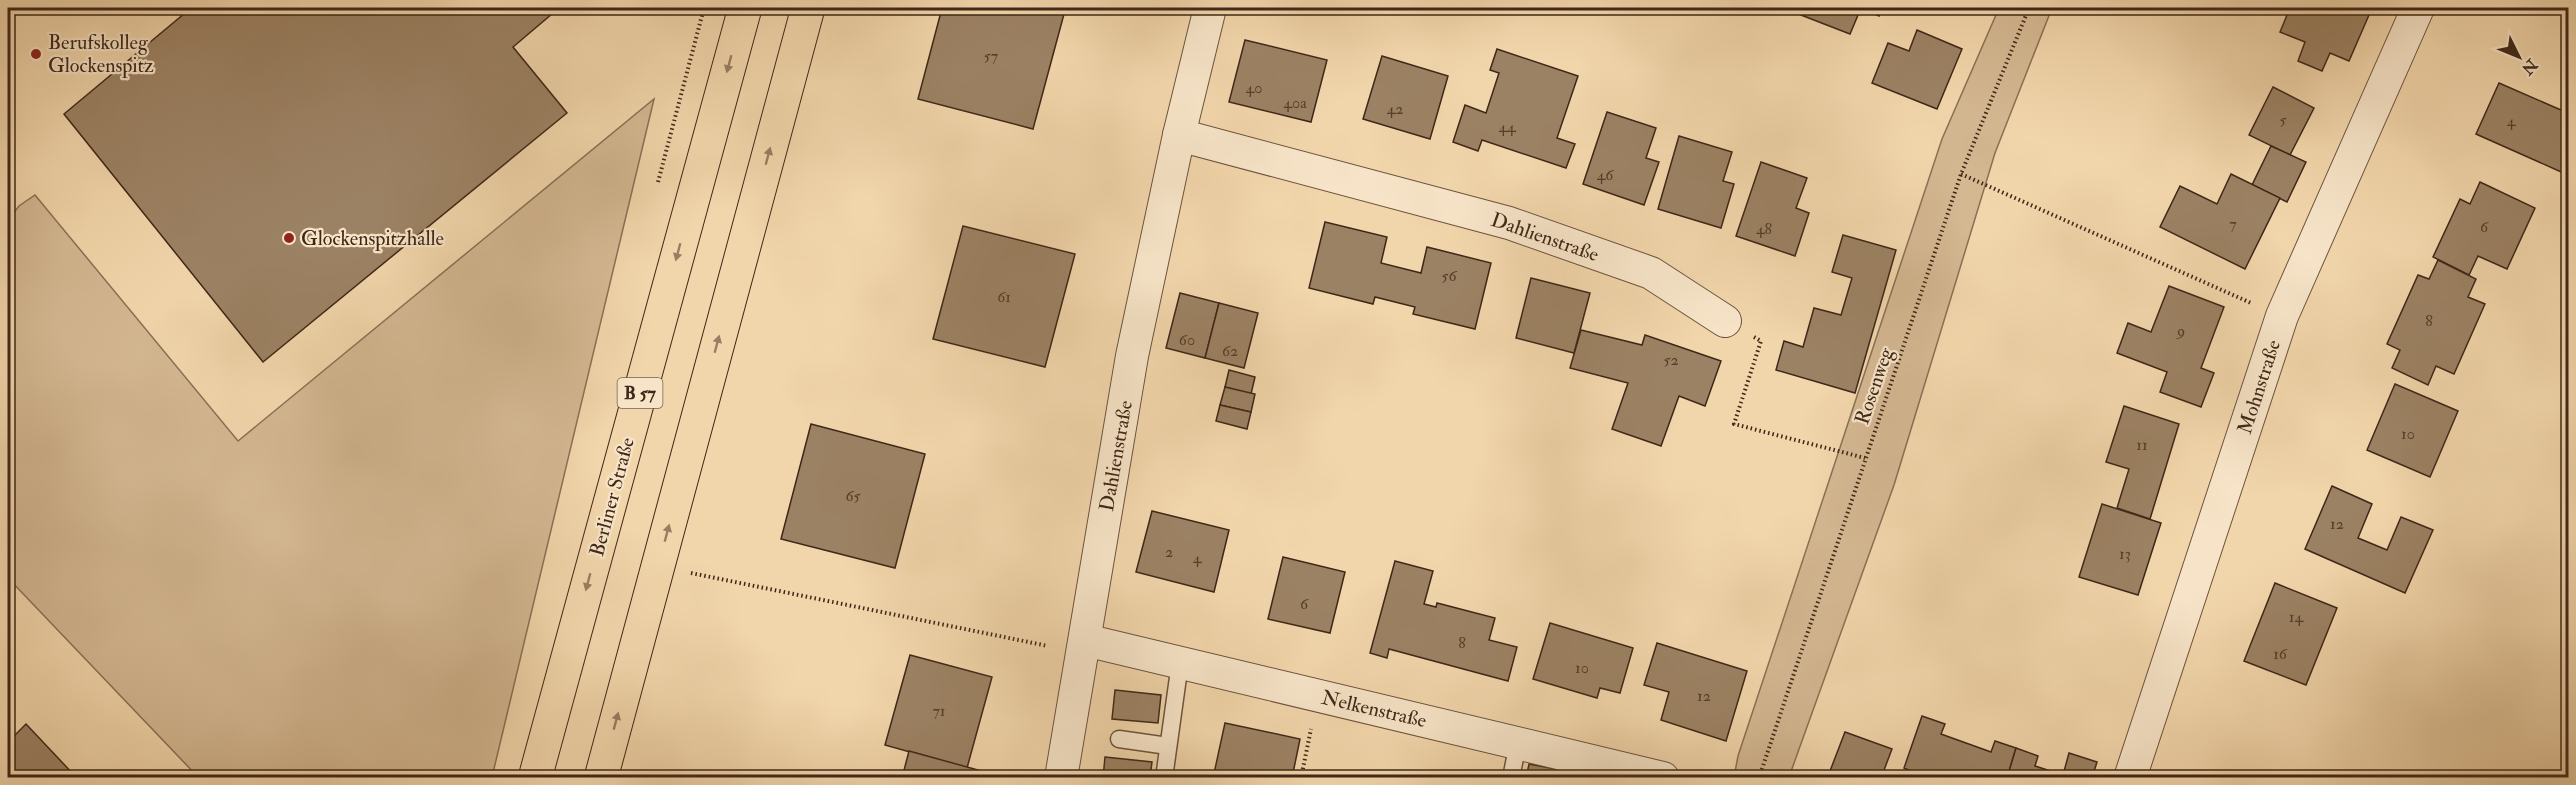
<svg xmlns="http://www.w3.org/2000/svg" width="2576" height="785" font-family="'IM FELL Double Pica',serif">
	<rect width="100%" height="100%" fill="#f2d6ab"/>
	<filter id="stains"><feTurbulence type="fractalNoise" baseFrequency=".00333" numOctaves="4"/><feColorMatrix values="0 0 0 0 .2 0 0 0 0 .09 0 0 0 0 .02 0 0 0 .5 -.17"/></filter>
	<radialGradient id="worn" r=".72"><stop offset=".6" stop-color="#630" stop-opacity="0"/><stop offset="1" stop-color="#630" stop-opacity=".3"/></radialGradient>
	<g fill="#d4b892" stroke="#8a7055" stroke-width="1.5">
		<path d="M1999,8H2052L1995,153L1894,485L1789,777H1734L1738,756L1942,139Z"/>
		<path d="M654,99L492,777H198L8,578V220L19,206L35,195L238,441Z"/>
	</g>
	<g fill="#9c8264" stroke="#3f2718" stroke-width="1.5">
		<path d="M8,8L22,9L8,22Z"/>
		<path d="M191,8H559L513,47L567,113L263,362L64,114Z"/>
		<path d="M942,8H1038L1064,14L1033,129L918,99Z"/>
		<path d="M1100,8H1127L1126,14Z"/>
		<path d="M1804,8H1882L1879,16L1861,8L1850,34L1801,15Z"/>
		<path d="M2290,8H2372L2349,61L2330,53L2322,71L2298,61L2305,42L2280,32Z"/>
		<path d="M1917,30L1962,49L1937,109L1872,83L1888,43L1909,51Z"/>
		<path d="M1245,40L1327,60L1311,122L1229,102Z"/>
		<path d="M1497,49L1578,76L1557,138L1575,144L1566,168L1482,140L1478,151L1453,142L1465,105L1486,113L1499,73L1490,70Z"/>
		<path d="M1382,56L1448,76L1430,139L1363,119Z"/>
		<path d="M2499,83L2568,113V175L2476,134Z"/>
		<path d="M2273,87L2314,108L2290,155L2249,135Z"/>
		<path d="M1607,112L1656,128L1646,158L1659,162L1644,205L1583,184Z"/>
		<path d="M1679,136L1732,152L1723,181L1734,184L1721,228L1658,209Z"/>
		<path d="M2271,146L2306,162L2287,202L2252,185Z"/>
		<path d="M1761,162L1807,178L1796,208L1809,213L1795,256L1736,236Z"/>
		<path d="M2231,174L2280,198L2245,269L2160,227L2180,186L2217,204Z"/>
		<path d="M2480,182L2535,208L2507,269L2478,256L2469,275L2433,257L2460,199L2470,204Z"/>
		<path d="M1325,222L1387,237L1381,263L1421,273L1427,247L1491,263L1475,329L1413,314L1415,307L1375,297L1373,304L1309,288Z"/>
		<path d="M963,226L1075,254L1045,367L933,339Z"/>
		<path d="M1843,235L1896,250L1855,393L1776,370L1784,341L1803,347L1814,308L1841,315L1852,278L1832,272Z"/>
		<path d="M2438,260L2476,279L2468,297L2485,304L2454,374L2436,366L2428,385L2392,368L2400,350L2387,344L2418,275L2429,279Z"/>
		<path d="M1531,278L1590,293L1574,353L1516,338Z"/>
		<path d="M2169,286L2224,307L2201,368L2214,373L2201,407L2160,392L2167,372L2117,353L2128,323L2151,332Z"/>
		<path d="M1180,293L1219,303L1205,358L1166,348Z"/>
		<path d="M1219,303L1258,313L1244,368L1205,358Z"/>
		<path d="M1581,330L1642,345L1645,335L1721,361L1705,406L1679,396L1661,446L1612,429L1628,383L1570,368Z"/>
		<path d="M1229,370L1255,377L1251,394L1225,387Z"/>
		<path d="M2395,384L2458,411L2430,477L2367,450Z"/>
		<path d="M1225,387L1255,394L1251,412L1220,405Z"/>
		<path d="M1220,405L1251,412L1247,429L1216,421Z"/>
		<path d="M2124,406L2179,424L2150,519L2117,508L2129,469L2106,462Z"/>
		<path d="M811,424L925,454L895,568L781,539Z"/>
		<path d="M2332,486L2372,504L2358,538L2387,550L2401,517L2433,530L2405,593L2305,549Z"/>
		<path d="M2102,504L2161,523L2138,595L2079,577Z"/>
		<path d="M1152,511L1229,530L1214,592L1136,572Z"/>
		<path d="M1283,557L1345,572L1330,633L1268,619Z"/>
		<path d="M1395,561L1433,571L1424,604L1436,607L1437,603L1495,618L1489,640L1517,647L1508,681L1389,649L1387,658L1370,653Z"/>
		<path d="M2275,583L2337,608L2306,685L2244,661Z"/>
		<path d="M1550,623L1633,648L1620,693L1600,688L1597,698L1533,679Z"/>
		<path d="M1657,643L1747,671L1726,741L1661,720L1669,692L1644,685Z"/>
		<path d="M910,655L992,677L967,768L885,745Z"/>
		<path d="M1115,690L1161,695L1158,723L1112,719Z"/>
		<path d="M1922,716L1945,724L1941,734L1991,752L1995,741L2016,748L2007,778H1927L1904,768Z"/>
		<path d="M1225,723L1300,739L1292,778H1213Z"/>
		<path d="M26,724L75,776L8,778V742Z"/>
		<path d="M1845,732L1892,749L1881,778H1847L1830,771Z"/>
		<path d="M2016,748L2038,756L2035,766L2063,775L2069,753L2097,762L2092,778H2007Z"/>
		<path d="M909,751L989,773L988,778H902Z"/>
		<path d="M1105,757L1152,762L1150,778H1103Z"/>
		<path d="M1529,764L1583,774V778H1526Z"/>
	</g>
	<g fill="none" stroke-linecap="round" stroke-linejoin="round">
		<g stroke="#6c533d" stroke-width="19">
			<g id="service">
				<path d="M1119,739L1168,746"/>
				<path d="M1164,778L1180,663"/>
				<path d="M1511,778L1518,743"/>
			</g>
		</g>
		<g stroke="#6c533d" stroke-width="34">
			<g id="minor">
				<path d="M1179,135L1509,223L1651,273L1725,321"/>
				<path d="M1085,640L1663,778"/>
				<path d="M1061,778L1132,356L1179,135L1210,8"/>
				<path d="M2130,778L2282,316L2418,8"/>
			</g>
		</g>
		<g stroke="#3f2718" stroke-width="35">
			<g id="primary">
				<path d="M535,778L745,8"/>
				<path d="M601,778L808,8"/>
			</g>
		</g>
		<g stroke="#3f2718" stroke-width="4" stroke-dasharray="1.5 3" stroke-linecap="butt">
			<path d="M1961,174L2251,303"/>
			<path d="M658,182L704,8"/>
			<path d="M1754,337L1761,341L1734,424L1865,458"/>
			<path d="M691,573L1048,646"/>
			<path d="M1301,778L1311,729"/>
			<path d="M1759,778L1961,174L2029,8"/>
		</g>
		<use href="#service" stroke="#f7e4c8" stroke-width="16"/>
		<use href="#minor" stroke="#f7e4c8" stroke-width="32"/>
		<use href="#primary" stroke="#f2d6ab" stroke-width="33"/>
	</g>
	<defs><path id="oneway-solid" d="M-6-.8H1V-3.2L6.5 0L1 3.2V.8H-6Z" transform="scale(1.5)"/></defs>
	<g fill="#987e62">
		<use href="#oneway-solid" transform="translate(729 64) rotate(105)"/>
		<use href="#oneway-solid" transform="translate(768 156) rotate(-75)"/>
		<use href="#oneway-solid" transform="translate(678 252) rotate(105)"/>
		<use href="#oneway-solid" transform="translate(717 344) rotate(-75)"/>
		<use href="#oneway-solid" transform="translate(667 533) rotate(-75)"/>
		<use href="#oneway-solid" transform="translate(588 582) rotate(105)"/>
		<use href="#oneway-solid" transform="translate(616 721) rotate(-75)"/>
	</g>
	<g fill="#8f2418" stroke="#f7e4c8" stroke-width="2">
		<circle cx="36" cy="54" r="6"/>
		<circle cx="289" cy="238" r="6"/>
	</g>
	<g text-anchor="middle" dominant-baseline="central" stroke-width="4.5" stroke-linejoin="round" paint-order="stroke">
		<g font-size="16" fill="#563e2b">
			<text x="991" y="56">57</text>
			<text x="1254" y="88">40</text>
			<text x="1295" y="103">40a</text>
			<text x="1395" y="109">42</text>
			<text x="2283" y="120">5</text>
			<text x="2511" y="121">4</text>
			<text x="1507" y="127">44</text>
			<text x="1605" y="175">46</text>
			<text x="2233" y="224">7</text>
			<text x="2484" y="227">6</text>
			<text x="1764" y="229">48</text>
			<text x="1449" y="276">56</text>
			<text x="1004" y="297">61</text>
			<text x="2429" y="321">8</text>
			<text x="2181" y="331">9</text>
			<text x="1187" y="340">60</text>
			<text x="1230" y="351">62</text>
			<text x="1671" y="360">52</text>
			<text x="2408" y="434">10</text>
			<text x="2142" y="445">11</text>
			<text x="853" y="496">65</text>
			<text x="2337" y="524">12</text>
			<text x="1169" y="552">2</text>
			<text x="2125" y="554">13</text>
			<text x="1197" y="558">4</text>
			<text x="1304" y="604">6</text>
			<text x="2296" y="617">14</text>
			<text x="1462" y="643">8</text>
			<text x="2280" y="654">16</text>
			<text x="1582" y="668">10</text>
			<text x="1704" y="696">12</text>
			<text x="939" y="711">71</text>
		</g>
		<rect fill="#f7e4c8" stroke="#76604d" stroke-width="1.5" x="617.5" y="378" width="45" height="30" rx="4.5"/>
		<g font-size="18" font-weight="bold" fill="#3f2718">
			<text x="640" y="393">B 57</text>
		</g>
		<g font-size="20" fill="#3f2718" stroke="#f7e4c8" text-anchor="start">
			<text x="48" y="42">Berufskolleg<tspan x="48" dy="23">Glockenspitz</tspan></text>
			<text x="301" y="238">Glockenspitzhalle</text>
		</g>
		<g font-size="20" fill="#3f2718" stroke="#f7e4c8">
			<text transform="translate(1545 237) rotate(19)">Dahlienstraße</text>
			<text transform="translate(1874 386) rotate(-71)">Rosenweg</text>
			<text transform="translate(2259 387) rotate(-72)">Mohnstraße</text>
			<text transform="translate(1116 456) rotate(-80)">Dahlienstraße</text>
			<text transform="translate(612 497) rotate(-75)">Berliner Straße</text>
			<text transform="translate(1374 709) rotate(13)">Nelkenstraße</text>
		</g>
	</g>
	<rect width="2576" height="785" fill="none" stroke="#f2d6ab" stroke-width="30"/>
	<rect x="9" y="9" width="2558" height="767" fill="none" stroke="#3f2718" stroke-width="3"/>
	<rect x="15" y="15" width="2546" height="755" fill="none" stroke="#3f2718" stroke-width="1.5"/>
	<g transform="translate(2519 57) rotate(133)" stroke="#f7e4c8" stroke-width="4.5" paint-order="stroke">
	<path d="M0-4.5L10 22L0 15L-10 22Z" fill="#3f2718"/>
	<text y="-9" font-size="16" font-weight="bold" text-anchor="middle" fill="#3f2718">N</text>
	</g>
	<rect width="100%" height="100%" filter="url(#stains)"/>
	<rect width="100%" height="100%" fill="url(#worn)"/>
</svg>
